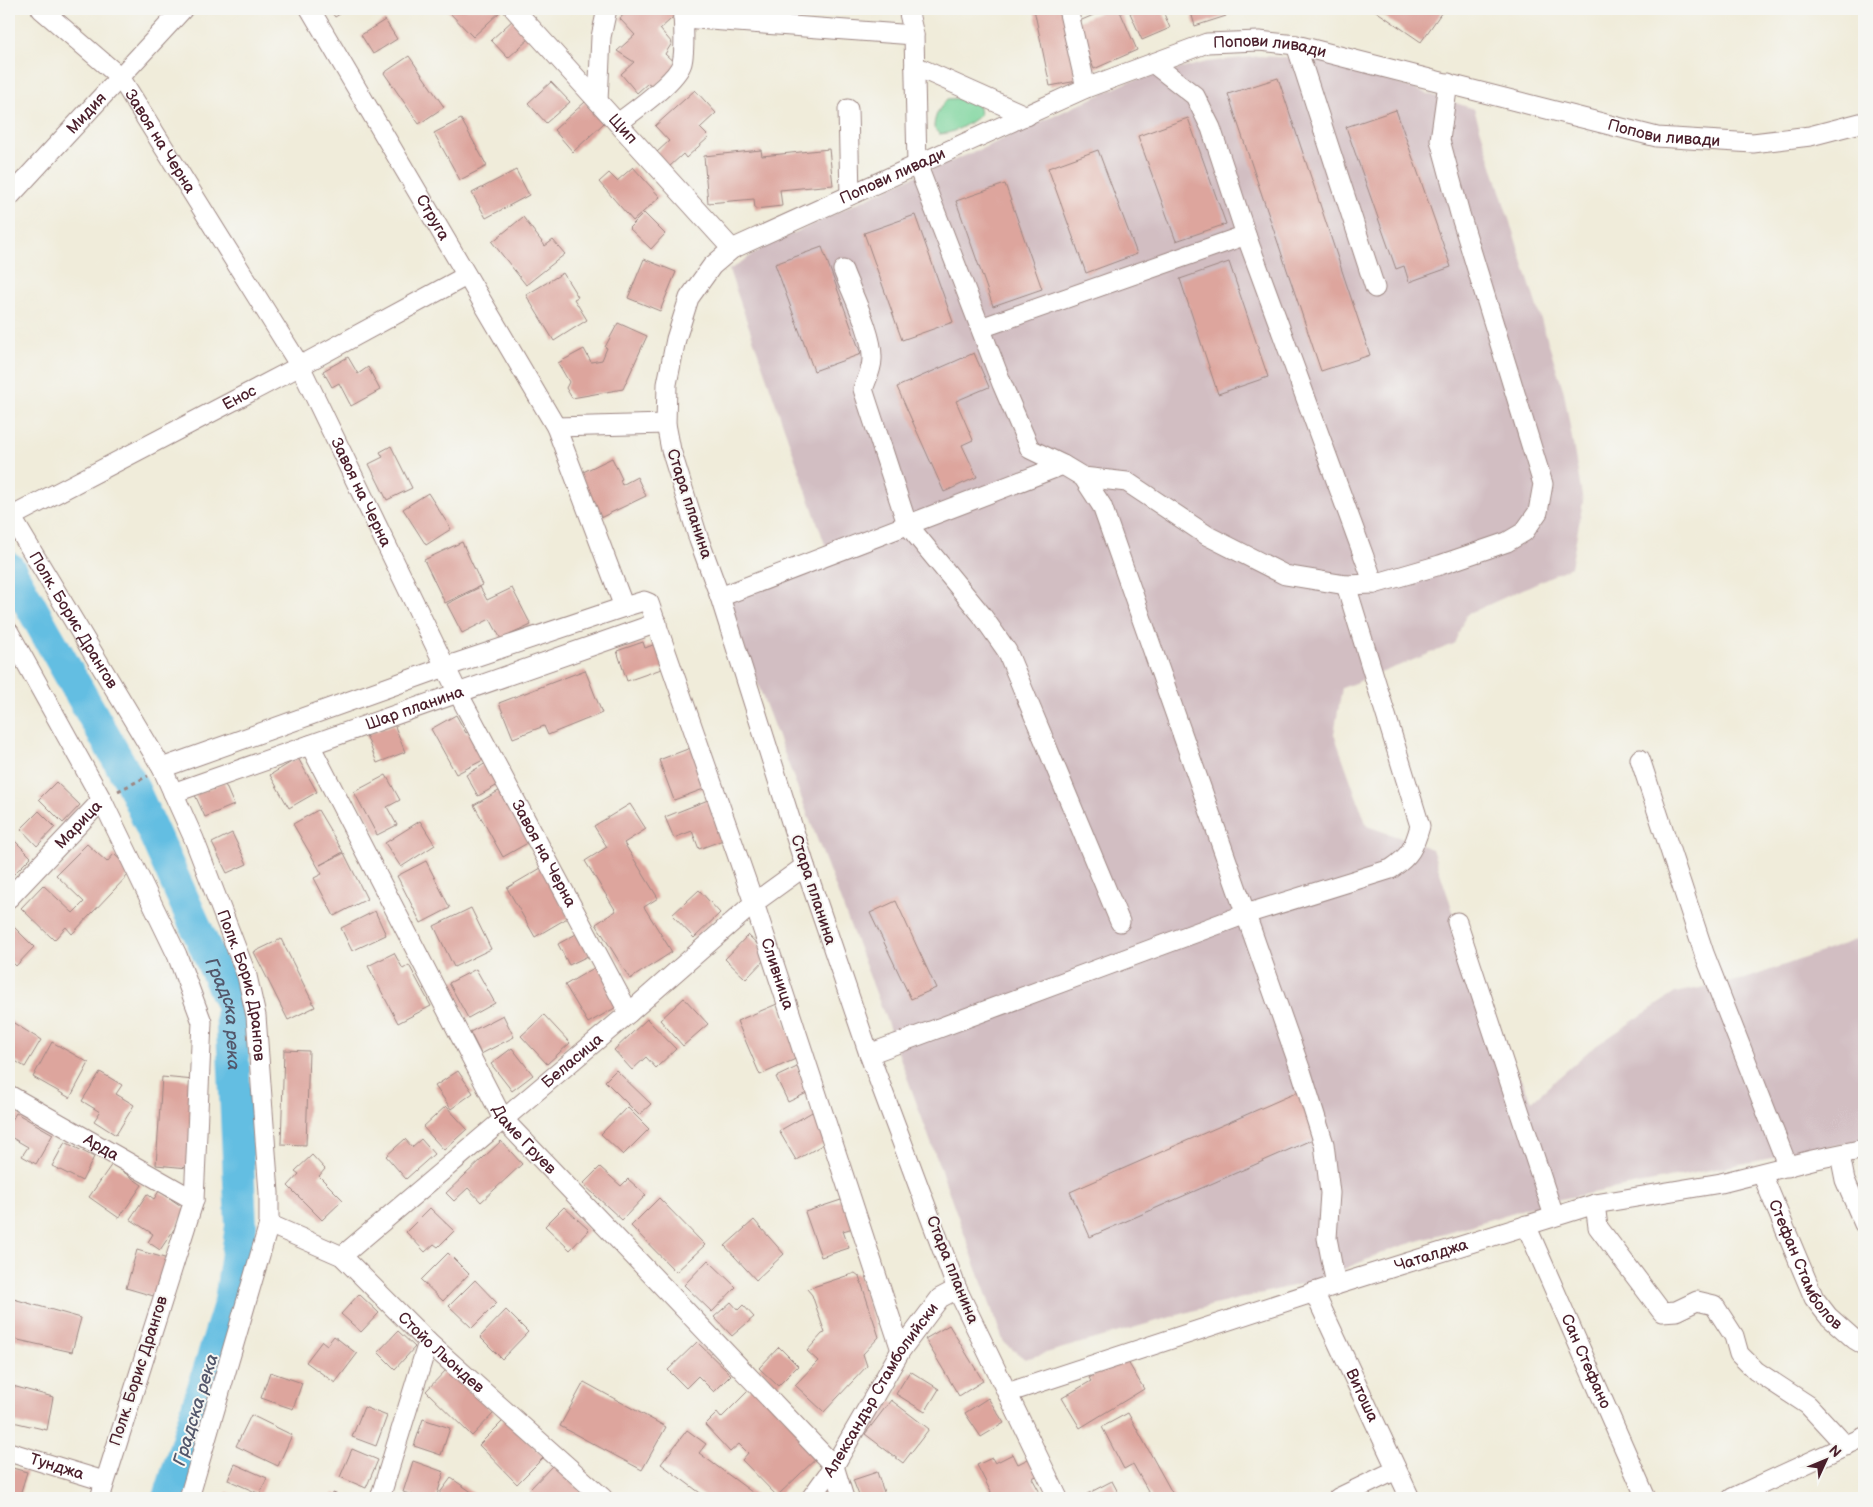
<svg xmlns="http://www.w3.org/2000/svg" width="1873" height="1507" font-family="'Balsamiq Sans',sans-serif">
	<rect width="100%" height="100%" fill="#f6f6f2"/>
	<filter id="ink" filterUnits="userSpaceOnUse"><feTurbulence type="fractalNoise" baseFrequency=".02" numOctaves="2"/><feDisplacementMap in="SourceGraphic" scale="10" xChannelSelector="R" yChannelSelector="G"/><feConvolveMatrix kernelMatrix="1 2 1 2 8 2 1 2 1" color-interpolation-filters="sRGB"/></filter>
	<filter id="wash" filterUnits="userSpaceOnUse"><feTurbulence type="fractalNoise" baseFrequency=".0096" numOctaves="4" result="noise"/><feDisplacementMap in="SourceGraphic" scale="20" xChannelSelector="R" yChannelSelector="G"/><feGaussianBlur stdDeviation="1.12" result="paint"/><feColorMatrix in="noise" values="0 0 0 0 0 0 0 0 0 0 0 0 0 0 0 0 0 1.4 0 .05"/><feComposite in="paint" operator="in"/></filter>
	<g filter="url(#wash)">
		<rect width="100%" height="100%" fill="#f0ecda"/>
		<path fill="#d2bec2" d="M1260,56L1327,60L1474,109L1564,392L1583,502L1571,567L1466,615L1454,644L1342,688L1334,734L1367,826L1432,849L1489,1018L1532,1101L1591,1049L1675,993L1745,979L1864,937V1140L1551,1201L1395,1248L1317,1280L1206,1307L1025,1359L1004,1343L884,1014L724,596L828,553L729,270L763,248L903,181L979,150L1128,82L1207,62Z"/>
		<path fill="#7ad49b" stroke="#627a63" d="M965,98L975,101L979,108L980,115C969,124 953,134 939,134L934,128C934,116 939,109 947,99Z"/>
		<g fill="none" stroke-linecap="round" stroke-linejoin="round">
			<path stroke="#64bee2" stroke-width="32" id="s1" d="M9,568L131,783L231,1005L241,1226L230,1301L169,1498"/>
		</g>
		<g id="blocks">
			<g fill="#dda59d">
				<path d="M329,9H348L335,17Z"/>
				<path d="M446,9H500L502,10L473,37Z"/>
				<path d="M627,9H676L679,12L660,29L672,43L665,54L678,66L655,87L648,83L637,93L621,74L634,62L617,51L635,35L620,19Z"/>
				<path d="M1034,9H1063L1077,81L1050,86Z"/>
				<path d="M1107,9H1119L1137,50L1094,69L1075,23Z"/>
				<path d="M1139,9H1162L1170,28L1142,40L1130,13Z"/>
				<path d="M1190,9H1224L1226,16L1195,26Z"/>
				<path d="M1373,9H1444L1421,42Z"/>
				<path d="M514,19L530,38L508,58L491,40Z"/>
				<path d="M385,20L397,39L373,54L361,35Z"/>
				<path d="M409,56L444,107L419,124L384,73Z"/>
				<path d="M1278,78L1370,355L1321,371L1228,94Z"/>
				<path d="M551,82L570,102L546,123L528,103Z"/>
				<path d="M695,90L716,113L700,128L709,137L686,158L683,154L669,167L656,153L669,141L655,126Z"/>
				<path d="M585,102L604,123L573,152L554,130Z"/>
				<path d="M1396,110L1451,267L1409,282L1404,266L1396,269L1346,127Z"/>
				<path d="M1188,118L1226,224L1176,241L1138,136Z"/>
				<path d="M461,119L487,166L460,180L434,133Z"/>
				<path d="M829,149L833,185L780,190L782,206L755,209L754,199L708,203L704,156L761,150L762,156Z"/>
				<path d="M1098,150L1137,254L1086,273L1048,168Z"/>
				<path d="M633,167L660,197L633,221L599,182L609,173L617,181Z"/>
				<path d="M516,170L529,195L486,218L472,193Z"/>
				<path d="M1005,184L1042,289L993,306L956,201Z"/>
				<path d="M644,213L665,234L651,249L629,228Z"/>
				<path d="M915,215L953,322L902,340L864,233Z"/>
				<path d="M523,217L545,246L553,240L565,254L526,285L492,242Z"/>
				<path d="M822,247L861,354L814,371L775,264Z"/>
				<path d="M644,259L676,272L660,311L628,298Z"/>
				<path d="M1229,262L1268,377L1218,394L1180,279Z"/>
				<path d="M563,273L578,297L574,299L587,320L554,341L526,295Z"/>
				<path d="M618,323L647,336L623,389L572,398L566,388L569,382L558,363L584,349L591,362L602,360L607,348L605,347Z"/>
				<path d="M974,353L989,387L956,401L973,440L962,445L977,477L944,492L897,387Z"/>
				<path d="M348,357L358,374L368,367L380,390L351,406L339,383L332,387L323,371Z"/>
				<path d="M391,446L412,488L387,500L369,464L383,457L380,452Z"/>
				<path d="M612,458L622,479L620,480L622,485L637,477L646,496L600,518L579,474Z"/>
				<path d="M428,493L451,529L426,545L403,509Z"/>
				<path d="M462,542L482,585L445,603L424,560Z"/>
				<path d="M480,587L487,600L512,588L531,625L501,639L490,619L462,633L447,604Z"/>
				<path d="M643,642L645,648L658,643L667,667L627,681L617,651Z"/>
				<path d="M585,670L602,713L548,735L544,726L513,738L499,703Z"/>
				<path d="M456,715L466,733L470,731L485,759L456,774L431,729Z"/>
				<path d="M394,724L405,752L377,763L366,735Z"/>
				<path d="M693,747L709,787L674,800L659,760Z"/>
				<path d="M298,758L317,792L289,808L270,775Z"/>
				<path d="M486,763L498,785L478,796L466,775Z"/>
				<path d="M386,775L400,800L387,807L397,825L377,835L354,792Z"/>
				<path d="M56,782L80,805L63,823L39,799Z"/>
				<path d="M224,782L234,805L205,817L195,795Z"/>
				<path d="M504,788L533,840L503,857L474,805Z"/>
				<path d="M708,800L723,840L699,849L692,831L674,838L665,817Z"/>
				<path d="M630,804L646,829L624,843L658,898L644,907L672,952L630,979L596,924L616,911L585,861L607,847L594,826Z"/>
				<path d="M318,810L343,852L320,865L344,853L367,899L334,916L314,878L322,874L293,824Z"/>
				<path d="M39,811L55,827L37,846L21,829Z"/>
				<path d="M420,821L435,845L401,867L385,843Z"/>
				<path d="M232,833L247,864L227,873L212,843Z"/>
				<path d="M9,835L31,857L10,878L9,877Z"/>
				<path d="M87,844L107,862L114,854L132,871L72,934L66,927L54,940L21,908L43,885L73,913L84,902L56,875Z"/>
				<path d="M426,861L450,908L421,923L397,876Z"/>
				<path d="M541,868L569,917L535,937L507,888Z"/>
				<path d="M699,890L720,913L694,938L672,915Z"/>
				<path d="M896,901L936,988L911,999L870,913Z"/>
				<path d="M471,908L491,949L454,967L434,926Z"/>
				<path d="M375,911L386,935L352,951L341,928Z"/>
				<path d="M9,922L34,947L16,966L11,961L9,964Z"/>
				<path d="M578,933L590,955L569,965L558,944Z"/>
				<path d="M748,935L769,955L746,979L725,959Z"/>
				<path d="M281,939L315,1007L288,1020L254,952Z"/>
				<path d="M394,953L403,969L409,965L431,1006L398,1023L368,966Z"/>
				<path d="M599,965L622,1004L588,1023L565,985Z"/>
				<path d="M476,969L495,1003L468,1018L449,983Z"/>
				<path d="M684,998L708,1024L683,1046L660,1020Z"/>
				<path d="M777,1004L800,1057L760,1075L737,1021Z"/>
				<path d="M503,1015L514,1037L481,1054L470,1032Z"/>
				<path d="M544,1015L570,1043L547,1064L521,1036Z"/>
				<path d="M647,1019L676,1049L656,1068L646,1057L632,1070L614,1050Z"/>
				<path d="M9,1020L41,1040L25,1067L9,1057Z"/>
				<path d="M52,1042L89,1063L70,1098L33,1077Z"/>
				<path d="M512,1048L533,1075L512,1091L491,1064Z"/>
				<path d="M284,1050L309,1051L306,1145L281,1144Z"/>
				<path d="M797,1067L809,1092L788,1102L776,1077Z"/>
				<path d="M616,1070L651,1104L639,1115L605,1081Z"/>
				<path d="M458,1071L473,1093L451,1109L435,1086Z"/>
				<path d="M100,1072L122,1085L116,1094L134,1105L116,1135L94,1121L100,1112L82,1101Z"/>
				<path d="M162,1077L194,1080L188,1168L156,1165Z"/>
				<path d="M1298,1092L1318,1137L1090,1237L1070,1192Z"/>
				<path d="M446,1106L467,1129L444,1150L423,1127Z"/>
				<path d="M627,1107L649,1129L623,1155L601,1134Z"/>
				<path d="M814,1111L831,1140L796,1160L779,1131Z"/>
				<path d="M16,1113L53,1134L36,1164L22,1156L28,1147L9,1136V1125Z"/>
				<path d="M405,1139L412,1147L421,1139L434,1154L406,1179L386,1156Z"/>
				<path d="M501,1141L522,1164L481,1202L468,1188L454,1201L446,1193Z"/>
				<path d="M65,1142L94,1157L82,1181L52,1166Z"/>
				<path d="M312,1155L325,1169L319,1176L343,1200L322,1220L288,1186L299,1174L295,1171Z"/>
				<path d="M112,1164L142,1185L119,1218L89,1197Z"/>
				<path d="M600,1167L621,1186L628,1179L646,1195L622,1220L583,1184Z"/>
				<path d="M159,1191L187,1210L160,1250L148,1242L153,1234L130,1219L147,1194L154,1199Z"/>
				<path d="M659,1198L705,1245L676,1272L631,1226Z"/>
				<path d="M844,1199L853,1228L843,1231L849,1248L821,1257L805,1212Z"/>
				<path d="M564,1207L589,1230L570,1250L545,1226Z"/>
				<path d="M430,1208L454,1231L438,1247L434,1244L425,1252L406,1232Z"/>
				<path d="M754,1220L784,1254L756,1280L725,1246Z"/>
				<path d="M137,1250L168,1259L157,1297L126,1288Z"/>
				<path d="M448,1253L469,1274L443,1301L421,1280Z"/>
				<path d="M708,1260L736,1287L712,1312L684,1285Z"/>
				<path d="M855,1273L859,1276L879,1337L863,1354L867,1366L824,1412L795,1385L818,1361L807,1351L822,1334L825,1333L812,1295L807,1289Z"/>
				<path d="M475,1280L497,1303L472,1328L449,1306Z"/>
				<path d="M9,1288L12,1289L10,1298L81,1318L72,1352L9,1338Z"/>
				<path d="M359,1294L379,1313L361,1332L341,1314Z"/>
				<path d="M731,1302L738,1310L743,1305L754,1317L732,1336L714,1317Z"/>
				<path d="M506,1310L528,1332L502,1359L480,1337Z"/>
				<path d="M949,1325L983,1381L959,1396L925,1339Z"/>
				<path d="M398,1331L415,1347L395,1369L378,1352Z"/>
				<path d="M334,1336L357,1354L335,1383L306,1362L322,1341L327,1345Z"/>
				<path d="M697,1342L731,1375L714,1392L698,1376L686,1388L668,1370Z"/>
				<path d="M779,1347L798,1366L778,1386L759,1368Z"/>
				<path d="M1125,1357L1144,1389L1080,1428L1062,1398L1091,1381L1089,1378Z"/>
				<path d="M447,1369L494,1413L472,1436L426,1391Z"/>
				<path d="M910,1371L939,1389L925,1412L896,1394Z"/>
				<path d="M270,1372L302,1383L293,1409L261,1398Z"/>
				<path d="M584,1382L666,1427L642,1470L560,1426Z"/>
				<path d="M9,1385L53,1397L47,1430L9,1421Z"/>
				<path d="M754,1385L821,1454L777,1496L742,1460L748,1453L739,1444L730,1452L705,1425L717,1413L721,1418Z"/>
				<path d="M988,1398L1004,1423L981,1437L965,1413Z"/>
				<path d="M891,1400L929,1429L903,1463L865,1434Z"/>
				<path d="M364,1407L387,1416L376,1446L352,1437Z"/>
				<path d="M1128,1413L1175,1498H1152L1133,1464L1124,1469L1102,1427Z"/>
				<path d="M251,1415L292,1435L278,1466L236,1446Z"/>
				<path d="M423,1419L450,1428L441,1455L414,1446Z"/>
				<path d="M505,1419L544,1457L517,1484L479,1445Z"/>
				<path d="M687,1430L706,1444L699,1453L760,1498H707L661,1464Z"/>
				<path d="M352,1449L378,1460L366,1488L340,1477Z"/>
				<path d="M1013,1454L1018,1464L1030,1458L1039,1475L1032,1478L1043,1498H994L977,1465L992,1458L995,1463Z"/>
				<path d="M413,1461L444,1472L436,1498H422L403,1492Z"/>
				<path d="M235,1464L267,1478L260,1494L228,1480Z"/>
				<path d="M553,1465L589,1498H537L529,1490Z"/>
				<path d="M9,1467L27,1472L19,1498H9Z"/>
				<path d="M877,1472L886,1498H860L853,1480Z"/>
				<path d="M451,1478L479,1497L478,1498H445L439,1494Z"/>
				<path d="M1112,1481L1121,1498H1090L1087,1494Z"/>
				<path d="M227,1492L244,1498H225Z"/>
				<path d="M333,1493L347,1498H331Z"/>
			</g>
		</g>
	</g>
	<g filter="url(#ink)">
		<use href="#blocks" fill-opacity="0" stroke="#9d8682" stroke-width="1"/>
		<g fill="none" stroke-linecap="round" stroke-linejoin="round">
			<g stroke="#9d8682" stroke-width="21">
				<g id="minor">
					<path id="s2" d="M41,9L120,77L300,366L458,693L629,1013"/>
					<path id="s3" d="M310,9L556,427L624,607"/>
					<path id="s4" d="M514,9L732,249"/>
					<path d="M908,9L914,35L917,164L1002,384L1030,449L1063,465L1083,477L1102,506L1302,1074L1324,1144L1330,1193L1327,1238L1336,1285"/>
					<path d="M1068,9L1086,88"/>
					<path d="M683,18L914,35"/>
					<path d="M1296,45L1375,288"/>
					<path d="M1154,64L1195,96L1211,128L1246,235L1374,584"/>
					<path d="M915,66L1027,116"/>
					<path d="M598,101L601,37L607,9"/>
					<path d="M848,109L850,195"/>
					<path d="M618,123C634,111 677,81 682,63C685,51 684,20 682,9"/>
					<path id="s5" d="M9,197L183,9"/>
					<path d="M843,270C852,294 873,334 872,359C872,369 867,379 863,389L907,524L981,614L1007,651L1120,922"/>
					<path d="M981,328L1246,235"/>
					<path d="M556,427L666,424"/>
					<path d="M1083,477L1127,482L1208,536L1285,575L1346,585L1374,584L1440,565L1507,542L1524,532L1538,512L1543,484L1460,214L1440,140L1448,83"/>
					<path id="s6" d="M9,513L162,768L194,839L247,976L256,1016L269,1193V1224L189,1498"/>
					<path id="s7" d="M9,518L300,366L466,276"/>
					<path d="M720,597L1063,465"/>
					<path d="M9,632L102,800L177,955L202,1022L194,1200L100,1498"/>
					<path id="s8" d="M310,745L503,1119L834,1466L844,1498"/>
					<path d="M1640,759L1704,953L1788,1167"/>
					<path id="s9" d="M162,768L445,667L624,607L644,601L649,603L754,903L901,1350"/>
					<path id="s10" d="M173,793L657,623"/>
					<path id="s11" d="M9,898L102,800"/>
					<path d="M1457,922L1554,1216"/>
					<path d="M869,1054L1246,914L1391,869C1410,856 1414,848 1420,826L1346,585"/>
					<path id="s12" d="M9,1095L194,1200"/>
					<path d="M1840,1155L1845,1180L1864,1224"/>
					<path id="s13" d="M1762,1174L1814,1298L1828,1316L1854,1339L1864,1345"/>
					<path d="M1595,1204L1598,1227L1662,1312L1676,1311L1697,1301L1714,1305L1734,1336L1739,1354L1756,1371L1808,1405L1846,1446"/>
					<path id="s14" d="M269,1224L342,1256L428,1342L603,1498"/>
					<path id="s15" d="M1526,1225L1646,1498"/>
					<path id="s16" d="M342,1256L629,1013L754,903L805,866"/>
					<path id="s17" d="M1314,1292L1410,1498"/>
					<path id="s18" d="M1007,1393L1336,1285L1595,1204L1721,1183L1812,1160L1864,1149"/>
					<path id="s19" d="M9,1452L104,1481"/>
					<path d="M380,1498L428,1342"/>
					<path id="s20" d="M811,1498L834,1466L901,1350L940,1298L957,1289"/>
					<path id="s21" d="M1058,1498L957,1289L869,1054L805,866L720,597L699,540L671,450L666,424L667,384L676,339L689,298L712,266L732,249L1086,88L1207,43L1259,41L1296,45L1657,137L1753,143L1810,136L1864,122"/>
					<path d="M1338,1498L1396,1470"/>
					<path d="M1732,1498L1864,1437"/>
				</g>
			</g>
			<path stroke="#9d8682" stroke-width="3" stroke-dasharray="4 4" stroke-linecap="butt" d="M118,791L148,776"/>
			<use href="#minor" stroke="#fff" stroke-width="19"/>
		</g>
	</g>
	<g text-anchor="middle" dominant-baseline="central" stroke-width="4" stroke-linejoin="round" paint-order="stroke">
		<g font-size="16" fill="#4a1f2b" stroke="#f6f6f2">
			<text stroke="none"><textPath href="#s21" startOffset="1921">Попови ливади</textPath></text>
			<text stroke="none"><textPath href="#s5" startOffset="114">Мидия</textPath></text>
			<text stroke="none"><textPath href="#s4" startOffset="162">Щип</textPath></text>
			<text stroke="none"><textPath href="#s21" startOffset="2326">Попови ливади</textPath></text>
			<text stroke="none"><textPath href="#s2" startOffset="180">Завоя на Черна</textPath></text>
			<text stroke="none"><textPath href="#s21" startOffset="1516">Попови ливади</textPath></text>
			<text stroke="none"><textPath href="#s3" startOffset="242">Струга</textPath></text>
			<text stroke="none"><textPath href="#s7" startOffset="260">Енос</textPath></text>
			<text stroke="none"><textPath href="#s2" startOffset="585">Завоя на Черна</textPath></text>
			<text transform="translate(689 504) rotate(72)">Стара планина</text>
			<text stroke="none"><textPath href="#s6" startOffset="125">Полк. Борис Дрангов</textPath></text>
			<text stroke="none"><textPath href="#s10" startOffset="256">Шар планина</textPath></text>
			<text stroke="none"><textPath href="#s11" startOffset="101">Марица</textPath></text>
			<text stroke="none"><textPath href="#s2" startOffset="990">Завоя на Черна</textPath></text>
			<text transform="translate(813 890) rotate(72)">Стара планина</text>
			<text stroke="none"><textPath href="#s9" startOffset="908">Сливница</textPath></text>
			<text stroke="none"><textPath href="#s6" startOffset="530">Полк. Борис Дрангов</textPath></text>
			<text stroke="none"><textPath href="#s16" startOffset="302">Беласица</textPath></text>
			<text stroke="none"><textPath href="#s8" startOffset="450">Даме Груев</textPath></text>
			<text stroke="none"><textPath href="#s12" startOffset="106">Арда</textPath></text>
			<text stroke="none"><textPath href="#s18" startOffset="446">Чаталджа</textPath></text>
			<text stroke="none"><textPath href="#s13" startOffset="101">Стефан Стамболов</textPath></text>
			<text transform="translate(952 1270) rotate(68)">Стара планина</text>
			<text stroke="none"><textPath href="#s14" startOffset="218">Стойо Льондев</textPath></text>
			<text stroke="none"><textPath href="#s15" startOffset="149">Сан Стефано</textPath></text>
			<text transform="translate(139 1371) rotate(-72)">Полк. Борис Дрангов</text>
			<text stroke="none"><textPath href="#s20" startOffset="129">Александър Стамболийски</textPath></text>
			<text stroke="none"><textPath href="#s17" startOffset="114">Витоша</textPath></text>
			<text stroke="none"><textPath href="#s19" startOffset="50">Тунджа</textPath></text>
		</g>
		<g font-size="18" font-style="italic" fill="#53576b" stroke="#f6f6f2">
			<text stroke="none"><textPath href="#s1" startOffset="498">Градска река</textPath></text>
			<text transform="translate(196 1410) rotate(-73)">Градска река</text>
		</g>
	</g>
	<rect width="1873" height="1507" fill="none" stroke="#f6f6f2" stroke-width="30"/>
	<g transform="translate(1826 1460) rotate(46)" stroke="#f6f6f2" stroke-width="4" paint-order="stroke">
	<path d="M0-4L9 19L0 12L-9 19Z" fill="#4a1f2b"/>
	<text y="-8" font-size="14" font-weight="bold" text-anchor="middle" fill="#4a1f2b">N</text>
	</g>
</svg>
